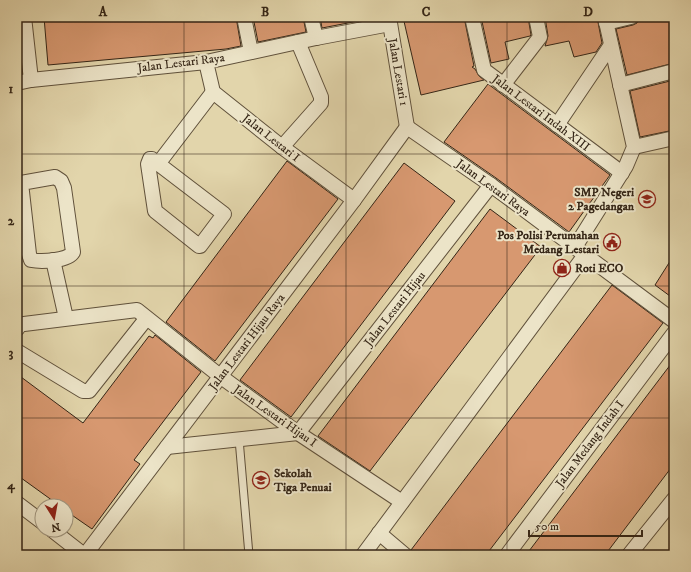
<svg xmlns="http://www.w3.org/2000/svg" width="691" height="572" font-family="'IM FELL DW Pica',serif">
	<rect width="100%" height="100%" fill="#e2d5ab"/>
	<filter id="stains"><feTurbulence type="fractalNoise" baseFrequency=".005" numOctaves="4"/><feColorMatrix values="0 0 0 0 .2 0 0 0 0 .09 0 0 0 0 .02 0 0 0 .5 -.17"/></filter>
	<radialGradient id="worn" r=".72"><stop offset=".6" stop-color="#630" stop-opacity="0"/><stop offset="1" stop-color="#630" stop-opacity=".3"/></radialGradient>
	<g fill="#d79870" stroke="#342516">
		<path d="M44,17H236L241,46L226,49L48,65Z"/>
		<path d="M253,17H303L306,32L258,42Z"/>
		<path d="M320,17H379L322,28Z"/>
		<path d="M403,17H464L474,66L472,67L475,69L479,76L484,80L421,95Z"/>
		<path d="M481,17H528L531,35L530,36L505,42L509,59L491,63Z"/>
		<path d="M545,17H597L602,43L596,52L574,57L569,41L545,46L548,36Z"/>
		<path d="M639,17H674V63L627,75L616,29L633,25L637,23Z"/>
		<path d="M674,80V130L640,137L630,91Z"/>
		<path d="M488,84L610,175L569,232L496,178L444,142Z"/>
		<path d="M287,161L338,199L215,361L166,322Z"/>
		<path d="M404,163L455,201L291,417L240,380Z"/>
		<path d="M490,209L541,247L370,471L318,436Z"/>
		<path d="M674,255V299L655,285Z"/>
		<path d="M612,285L663,323L486,555H413L411,550Z"/>
		<path d="M155,335L201,372L134,460L140,464L92,529L66,511V506H60L17,475V374L83,423L149,336L153,338Z"/>
		<path d="M674,360V464L652,493L605,555H526Z"/>
	</g>
	<g fill="none" stroke-linecap="round" stroke-linejoin="round">
		<g stroke="#60513b" stroke-width="9">
			<path id="service" d="M239,439L249,555"/>
		</g>
		<g stroke="#60513b" stroke-width="16">
			<g id="minor">
				<path d="M24,17L31,80"/>
				<path d="M244,17L251,52"/>
				<path d="M311,17L316,38"/>
				<path d="M389,17L407,127"/>
				<path d="M472,17L484,70L622,173"/>
				<path d="M606,23L631,17"/>
				<path d="M206,62L213,92L282,147L354,200"/>
				<path d="M17,83L31,80L206,62L316,38L390,24"/>
				<path d="M503,85L540,37L536,17"/>
				<path d="M620,85L674,71"/>
				<path d="M557,125L611,45"/>
				<path d="M407,127L491,185L674,321"/>
				<path d="M282,147L321,103V97L298,42"/>
				<path d="M634,147L674,138"/>
				<path d="M150,159H152L224,214L200,246H199L155,211L148,164Z"/>
				<path d="M158,164L213,92"/>
				<path d="M55,177L61,181L64,188L73,252C68,261 41,262 31,260L29,254L21,183Z"/>
				<path d="M575,247L626,166L634,147L605,17"/>
				<path d="M53,260L66,318"/>
				<path d="M17,329L20,325L24,324L137,310L220,376L298,433L402,502"/>
				<path d="M17,351L83,391H89L146,319"/>
				<path d="M167,447L298,433L491,185"/>
				<path d="M17,503L42,522"/>
				<path d="M52,530L84,555"/>
				<path d="M379,533L405,555"/>
				<path d="M85,555L354,200L407,127"/>
				<path d="M363,555L585,255"/>
				<path d="M507,555L674,333"/>
				<path d="M629,555L674,499"/>
			</g>
		</g>
		<use href="#service" stroke="#ece4c8" stroke-width="7"/>
		<use href="#minor" stroke="#ece4c8" stroke-width="14"/>
	</g>
	<path fill="none" stroke="#342516" stroke-width="1" stroke-opacity="0.55" d="M184,17V555M346,17V555M507,17V555M17,154H674M17,286H674M17,418H674"/>
	<defs>
		<g id="school-ring" transform="scale(0.9)"><circle r="9.5" fill="#ece4c8" stroke="#8f2418" stroke-width="1.5"/><path d="M0-5L7-2L0 1L-7-2ZM-4 1L0 2.5L4 1V4Q0 6-4 4Z" fill="#8f2418"/></g>
		<g id="civic-ring" transform="scale(0.9)"><circle r="9.5" fill="#ece4c8" stroke="#8f2418" stroke-width="1.5"/><path d="M-.6-6.5H3V-4.5H.6V-3L4-1V1h2V6H-6V1h2V-1L-.6-3ZM-1.2 2.5V6h2.4V2.5Z" fill="#8f2418"/></g>
		<g id="shop-ring" transform="scale(0.9)"><circle r="9.5" fill="#ece4c8" stroke="#8f2418" stroke-width="1.5"/><path d="M-5-2.5h2.3a2.7 3.5 0 0 1 5.4 0H5L5.5 6h-11ZM-1.5-2.5h3a1.5 2.3 0 0 0-3 0Z" fill="#8f2418"/></g>
	</defs>
	<g fill-rule="evenodd">
		<use href="#school-ring" x="647" y="199"/>
		<use href="#civic-ring" x="612" y="242"/>
		<use href="#shop-ring" x="562" y="268"/>
		<use href="#school-ring" x="261" y="480"/>
	</g>
	<g text-anchor="middle" dominant-baseline="central" stroke-width="4" stroke-linejoin="round" paint-order="stroke">
		<g font-size="12" fill="#342516" stroke="#ece4c8">
			<text transform="translate(181 63) rotate(-7)">Jalan Lestari Raya</text>
			<text transform="translate(398 72) rotate(80)">Jalan Lestari 1</text>
			<text transform="translate(541 113) rotate(37)">Jalan Lestari Indah XIII</text>
			<text transform="translate(271 138) rotate(38)">Jalan Lestari I</text>
			<text transform="translate(493 188) rotate(36)">Jalan Lestari Raya</text>
			<text transform="translate(395 309) rotate(-52)">Jalan Lestari Hijau</text>
			<text transform="translate(247 342) rotate(-53)">Jalan Lestari Hijau Raya</text>
			<text transform="translate(275 416) rotate(35)">Jalan Lestari Hijau I</text>
			<text transform="translate(590 444) rotate(-53)">Jalan Medang Indah I</text>
		</g>
		<g font-size="12" font-weight="bold" fill="#342516" stroke="#ece4c8" text-anchor="end">
			<text x="634" y="192">SMP Negeri<tspan x="634" dy="14">2 Pagedangan</tspan></text>
			<text x="599" y="235">Pos Polisi Perumahan<tspan x="599" dy="14">Medang Lestari</tspan></text>
			<text x="575" y="268" text-anchor="start">Roti ECO</text>
			<text x="274" y="473" text-anchor="start">Sekolah<tspan x="274" dy="14">Tiga Penuai</tspan></text>
		</g>
	</g>
	<rect width="691" height="572" fill="none" stroke="#e2d5ab" stroke-width="44"/>
	<g transform="translate(54 518) rotate(169)"><circle r="19" fill="#ece4c8" stroke="#a29881"/>
	<path d="M0-3L7 15L0 10L-7 15Z" fill="#8f2418"/>
	<text y="-6" font-size="11" font-weight="bold" text-anchor="middle" fill="#342516">N</text>
	</g>
	<path d="M529 530v6h113v-6" fill="none" stroke="#342516" stroke-width="2"/>
	<text x="535" y="530" font-size="12" fill="#342516" stroke="#ece4c8" stroke-width="3" paint-order="stroke">50 m</text>
	<rect x="22" y="22" width="647" height="528" fill="none" stroke="#342516" stroke-width="1.5"/>
	<g font-size="13" text-anchor="middle" font-weight="bold" fill="#342516">
		<text x="103" y="16">A</text>
		<text x="265" y="16">B</text>
		<text x="426" y="16">C</text>
		<text x="588" y="16">D</text>
		<text x="11" y="93">1</text>
		<text x="11" y="225">2</text>
		<text x="11" y="357">3</text>
		<text x="11" y="489">4</text>
	</g>
	<rect width="100%" height="100%" filter="url(#stains)"/>
	<rect width="100%" height="100%" fill="url(#worn)"/>
</svg>
